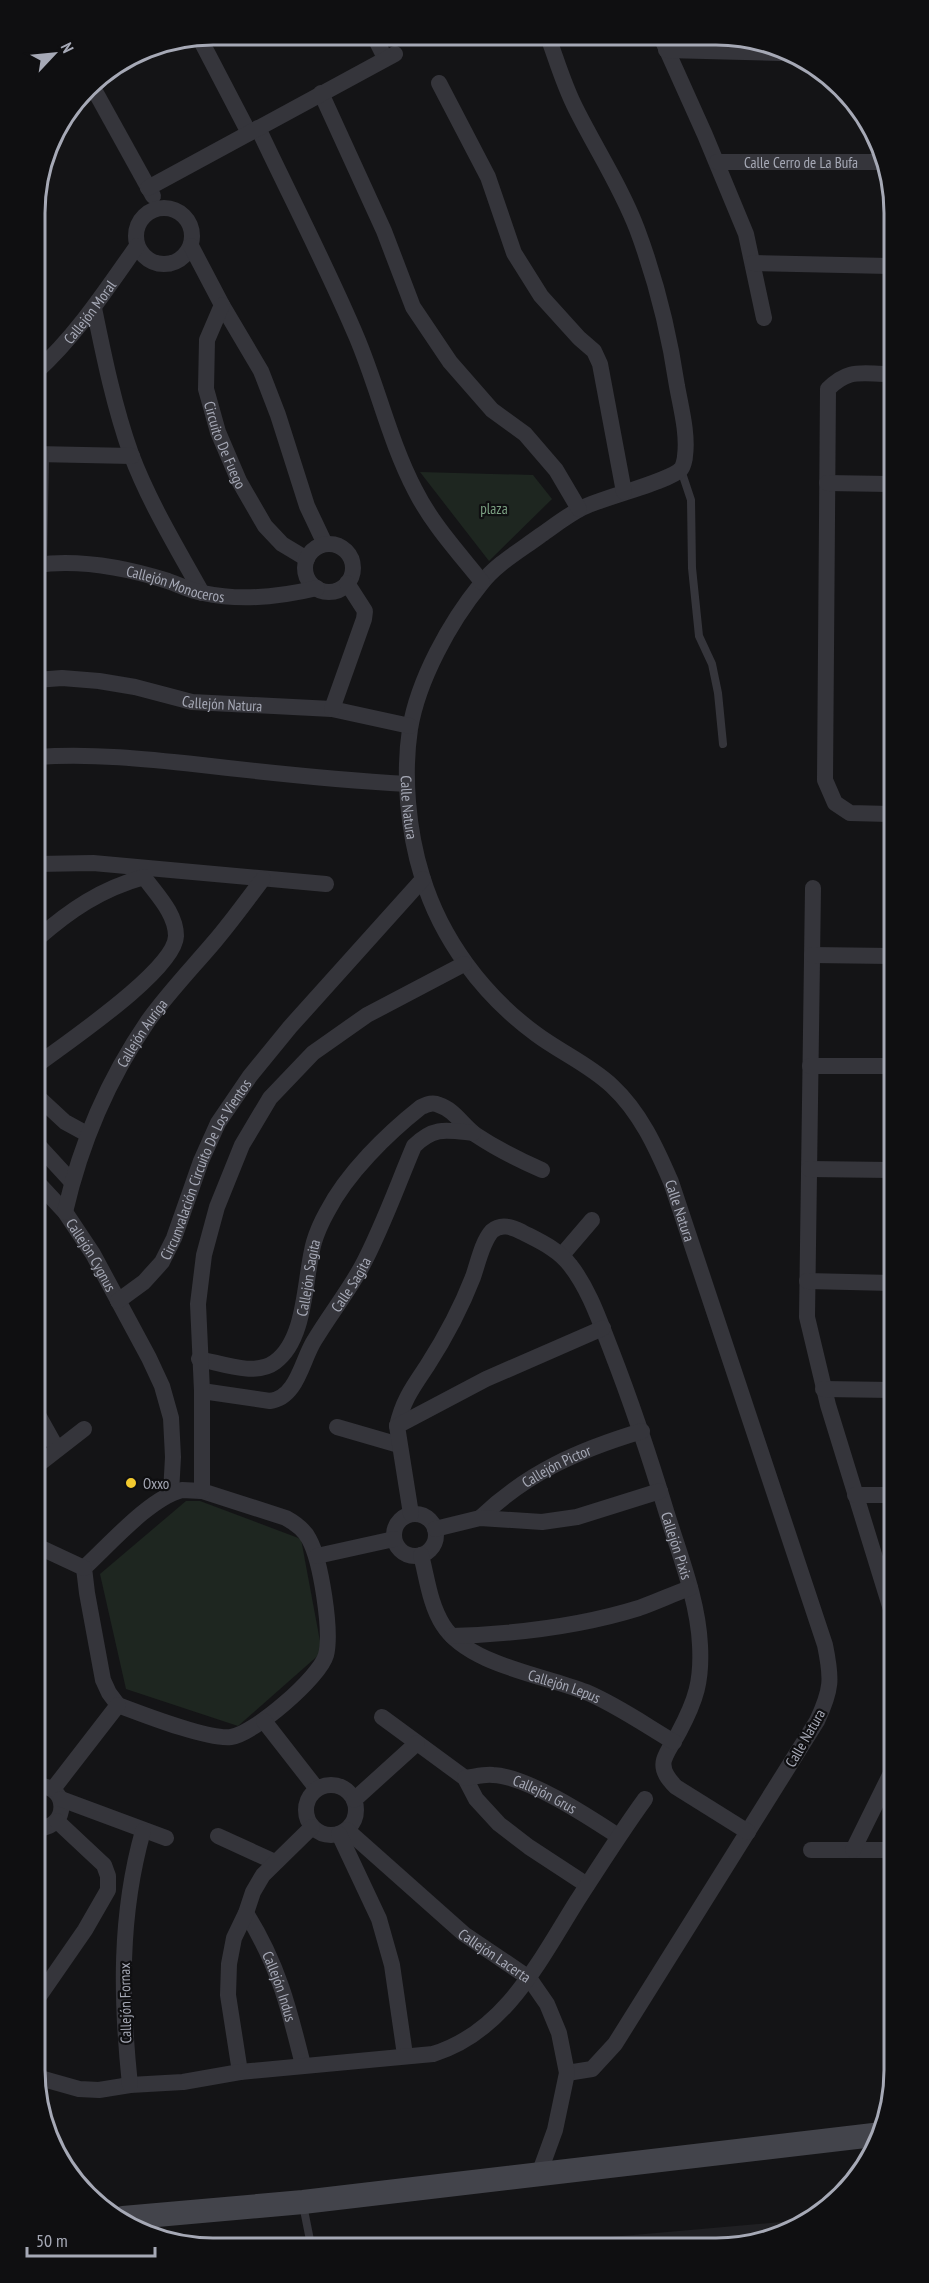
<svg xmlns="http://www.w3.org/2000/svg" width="929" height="2283" font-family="'PT Sans Narrow',sans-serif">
	<rect width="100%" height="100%" fill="#141416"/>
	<path fill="#202023" d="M815,2219L762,2243L531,2244Z"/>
	<g fill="#1e2620">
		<path d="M420,472L533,475L552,499L489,561Z"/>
		<path d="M186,1501H200L301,1539L322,1652L238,1726L126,1689L100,1574Z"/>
	</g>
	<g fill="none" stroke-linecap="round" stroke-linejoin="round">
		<g stroke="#35353b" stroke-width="8">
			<path d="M681,470L691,500L692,568L699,636L712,664L718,693L723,744"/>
			<path d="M303,2205L311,2245"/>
		</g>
		<g stroke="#35353b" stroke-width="16">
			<path d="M374,36L385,58"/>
			<path d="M199,37L249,133"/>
			<path id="s1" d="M548,37C557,61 564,86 576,109C596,149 621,187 637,229C656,280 669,332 677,386C681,408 688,434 685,456C685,459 683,467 681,469C669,482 603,497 582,508C568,515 554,526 541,535C521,550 496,564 481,584C450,622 418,680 410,729C403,776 408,831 422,876C441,939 483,995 536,1034C560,1052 590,1065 612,1086C640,1112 656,1147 671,1182L825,1645C832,1679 832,1689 817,1721L615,2044L592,2069L567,2073"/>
			<path d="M661,37L705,135L746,234L764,318"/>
			<path d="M666,50L780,53"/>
			<path d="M439,83L488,177L514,253L541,296L579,338L594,351L600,364L624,492"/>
			<path d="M91,84L153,196"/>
			<path d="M321,93L384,231L413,307L450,362L492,410L525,434L556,470L579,509"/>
			<path d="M258,128C291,198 327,267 357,338C378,388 390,442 415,490C432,524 459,553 482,582"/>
			<path id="s2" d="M717,162H887"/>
			<path d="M148,188L395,54"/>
			<circle cx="164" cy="236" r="28"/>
			<path d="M191,246L222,305L261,371L278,415L307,506L325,544"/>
			<path d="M753,263L889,266"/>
			<path id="s3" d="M222,305L207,340L206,389L218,432L239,481L265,526L282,544L307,559"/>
			<path d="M94,308C104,357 114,406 131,454C149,502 177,548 202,593"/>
			<path id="s4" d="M35,373C76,336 106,290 137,246"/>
			<path d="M889,374C861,374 849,368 828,389L825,780L835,803L850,813L890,814"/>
			<path d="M36,454L132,456"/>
			<path d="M827,483L889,484"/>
			<circle cx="329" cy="568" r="24"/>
			<path d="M39,564L41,455"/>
			<path id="s5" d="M36,565C79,559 127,568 168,581C179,585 191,591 203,593C240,601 280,597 317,588"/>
			<path id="s6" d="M36,680L62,678L99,681L135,687L192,702L332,709L410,726"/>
			<path d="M332,709L364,619L365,611L347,583"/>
			<path d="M37,757C91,753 147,759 202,765C270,773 338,780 407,784"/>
			<path d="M37,864L93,863L326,884"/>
			<path d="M813,888L807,1317L828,1405L893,1616"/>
			<path d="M37,939C70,910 101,889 144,877C156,894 176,913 176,936C175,970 66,1043 37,1065"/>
			<path d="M812,955L891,956"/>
			<path d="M810,1066H891"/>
			<path d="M38,1097L65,1122L87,1134"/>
			<path d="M38,1145L72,1182"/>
			<path d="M809,1169L891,1170"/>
			<path id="s7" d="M38,1183L65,1212L93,1254L149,1358L162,1386L171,1418L173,1457L171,1493"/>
			<path id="s8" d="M65,1212C81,1142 107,1081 148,1021C168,993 193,967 215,941C232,921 247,900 263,879"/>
			<path d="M562,1255L592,1220"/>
			<path d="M807,1281L892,1283"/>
			<path id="s9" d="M118,1301L144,1282L162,1262L174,1238L201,1161L218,1123L250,1076L290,1027L423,879"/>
			<path id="s10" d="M199,1359C221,1363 255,1377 275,1362C307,1339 304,1277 314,1242C317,1232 322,1221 327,1212C347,1173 387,1134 421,1107C428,1104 433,1102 439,1105C455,1110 463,1126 476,1135C497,1149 519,1160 542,1170"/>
			<path d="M823,1389L892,1390"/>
			<path id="s11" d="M202,1391L270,1401C297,1398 302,1360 314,1341C329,1316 347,1293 361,1268C382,1229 397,1186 414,1146C434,1126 447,1130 473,1133"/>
			<path d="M38,1415L57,1449"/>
			<path id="s12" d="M397,1426C403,1400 413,1387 427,1366C445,1338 461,1308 473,1277C478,1263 482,1242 492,1231C501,1223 512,1227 522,1232C539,1241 558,1249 570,1265C589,1289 600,1322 611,1350C632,1404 650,1458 667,1514C680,1556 698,1601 700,1645C702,1681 696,1700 679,1732C675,1740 667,1750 664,1760C661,1771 669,1780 676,1787L748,1832"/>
			<path d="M337,1427L399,1445"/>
			<path d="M39,1464L84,1429"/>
			<path d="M182,1490L202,1491L286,1518C295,1523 304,1529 309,1539C321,1561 332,1631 326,1655C320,1677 254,1734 231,1737C208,1740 142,1714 118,1705L109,1693L103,1680L87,1593L84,1568C110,1544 150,1498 182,1490Z"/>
			<path d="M202,1491V1391L198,1304L204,1255L217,1207L242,1145L270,1098L313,1053L367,1015L464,964"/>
			<path d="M855,1495H892"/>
			<circle cx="415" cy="1535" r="21"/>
			<path d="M411,1514L397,1426L486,1379L603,1328"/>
			<path id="s13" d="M480,1518C528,1472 579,1450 642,1431"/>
			<path d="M435,1529L480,1518L542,1522L577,1517L660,1491"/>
			<path d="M39,1547L84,1568"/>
			<path id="s14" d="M421,1555C427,1578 430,1605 443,1625C468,1665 544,1675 586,1692C617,1705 645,1725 674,1742"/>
			<path d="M317,1556L394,1539"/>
			<path d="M452,1636C515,1634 578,1627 639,1608C656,1602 673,1594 690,1588"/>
			<path d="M382,1717L465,1778L476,1799L499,1824L529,1847L587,1885"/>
			<path d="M264,1721L317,1789"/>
			<path id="s15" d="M465,1778C474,1777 484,1774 493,1775C527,1776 589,1817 618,1836"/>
			<circle cx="331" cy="1810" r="25"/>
			<path d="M40,1786C69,1787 68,1827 40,1828"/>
			<path d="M53,1789L118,1705"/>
			<path d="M61,1799L166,1838"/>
			<path d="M354,1800L417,1743"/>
			<path id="s16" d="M347,1830L464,1934L529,1978L547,2004L559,2033L567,2073L555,2130L539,2174"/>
			<path d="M339,1834L379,1919L392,1965L405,2055"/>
			<path d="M218,1836L275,1862"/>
			<path d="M811,1850H893"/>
			<path d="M853,1850L893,1769"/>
			<path id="s17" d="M246,1913C278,1964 289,2008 303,2065"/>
			<path d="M40,1995L85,1930L108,1890V1876L104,1865L57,1821"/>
			<path d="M240,2072L228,1995L229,1964L234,1938L246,1913L253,1892L263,1875L312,1827"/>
			<path d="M40,2078L79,2089L99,2090L130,2085L183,2082L240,2072L433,2054C505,2032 540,1960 577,1901C599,1867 621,1832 645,1799"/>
			<path d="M130,2085C121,1999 119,1916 143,1831"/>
		</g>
		<path stroke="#43444b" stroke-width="24" d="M123,2218L303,2202L882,2134"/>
	</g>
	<circle fill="#f3ca2f" stroke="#0f0f11" stroke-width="2" cx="131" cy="1483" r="6"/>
	<g text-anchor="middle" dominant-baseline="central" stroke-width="4.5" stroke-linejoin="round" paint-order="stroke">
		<g font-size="15" fill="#a6a9b6" stroke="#0f0f11">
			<text stroke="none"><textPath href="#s2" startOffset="84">Calle Cerro de La Bufa</textPath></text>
			<text stroke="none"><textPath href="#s4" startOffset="82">Callejón Moral</textPath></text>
			<text stroke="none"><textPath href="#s3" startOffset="146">Circuito De Fuego</textPath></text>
			<text stroke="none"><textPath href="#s5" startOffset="142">Callejón Monoceros</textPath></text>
			<text stroke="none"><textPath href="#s6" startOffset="189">Callejón Natura</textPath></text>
			<text stroke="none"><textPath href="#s1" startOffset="934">Calle Natura</textPath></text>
			<text stroke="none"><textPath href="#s8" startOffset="196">Callejón Auriga</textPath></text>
			<text stroke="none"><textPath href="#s9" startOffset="162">Circunvalación Circuito De Los Vientos</textPath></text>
			<text stroke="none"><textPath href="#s1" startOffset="1438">Calle Natura</textPath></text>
			<text stroke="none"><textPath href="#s7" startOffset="90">Callejón Cygnus</textPath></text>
			<text stroke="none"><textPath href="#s10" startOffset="171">Callejón Sagita</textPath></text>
			<text stroke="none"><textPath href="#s11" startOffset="214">Calle Sagita</textPath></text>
			<text stroke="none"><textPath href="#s13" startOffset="93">Callejón Pictor</textPath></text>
			<text stroke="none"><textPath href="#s12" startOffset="610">Callejón Pixis</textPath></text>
			<text stroke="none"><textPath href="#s14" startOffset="212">Callejón Lepus</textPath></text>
			<text transform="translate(805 1738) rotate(-60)">Calle Natura</text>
			<text stroke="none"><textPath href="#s15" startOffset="84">Callejón Grus</textPath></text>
			<text stroke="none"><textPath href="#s16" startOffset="194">Callejón Lacerta</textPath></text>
			<text stroke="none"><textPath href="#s17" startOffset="81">Callejón Indus</textPath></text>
			<text transform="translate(125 2003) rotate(-91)">Callejón Fornax</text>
		</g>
		<g font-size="15" fill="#7ca183" stroke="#0f0f11">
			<text x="494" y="508">plaza</text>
		</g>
		<g font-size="15" fill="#a6a9b6" stroke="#0f0f11" text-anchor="start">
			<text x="143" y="1483">Oxxo</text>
		</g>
	</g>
	<path d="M0 0H929V2283H0ZM213 45H716A168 168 0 0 1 884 213V2070A168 168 0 0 1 716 2238H213A168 168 0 0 1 45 2070V213A168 168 0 0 1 213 45Z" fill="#0f0f11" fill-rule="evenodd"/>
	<path fill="none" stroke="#a6a9b6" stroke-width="3" d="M213 45H716A168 168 0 0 1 884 213V2070A168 168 0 0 1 716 2238H213A168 168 0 0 1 45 2070V213A168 168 0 0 1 213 45Z"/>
	<g transform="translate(54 54) rotate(64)" stroke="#0f0f11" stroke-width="4.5" paint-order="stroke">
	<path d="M0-4.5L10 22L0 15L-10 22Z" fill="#a6a9b6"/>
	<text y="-9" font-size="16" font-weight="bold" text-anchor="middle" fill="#a6a9b6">N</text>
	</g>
	<path d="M27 2247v9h128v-9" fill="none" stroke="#a6a9b6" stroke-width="3"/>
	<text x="36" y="2247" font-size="18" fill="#a6a9b6" stroke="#0f0f11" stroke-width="4.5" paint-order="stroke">50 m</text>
</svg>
